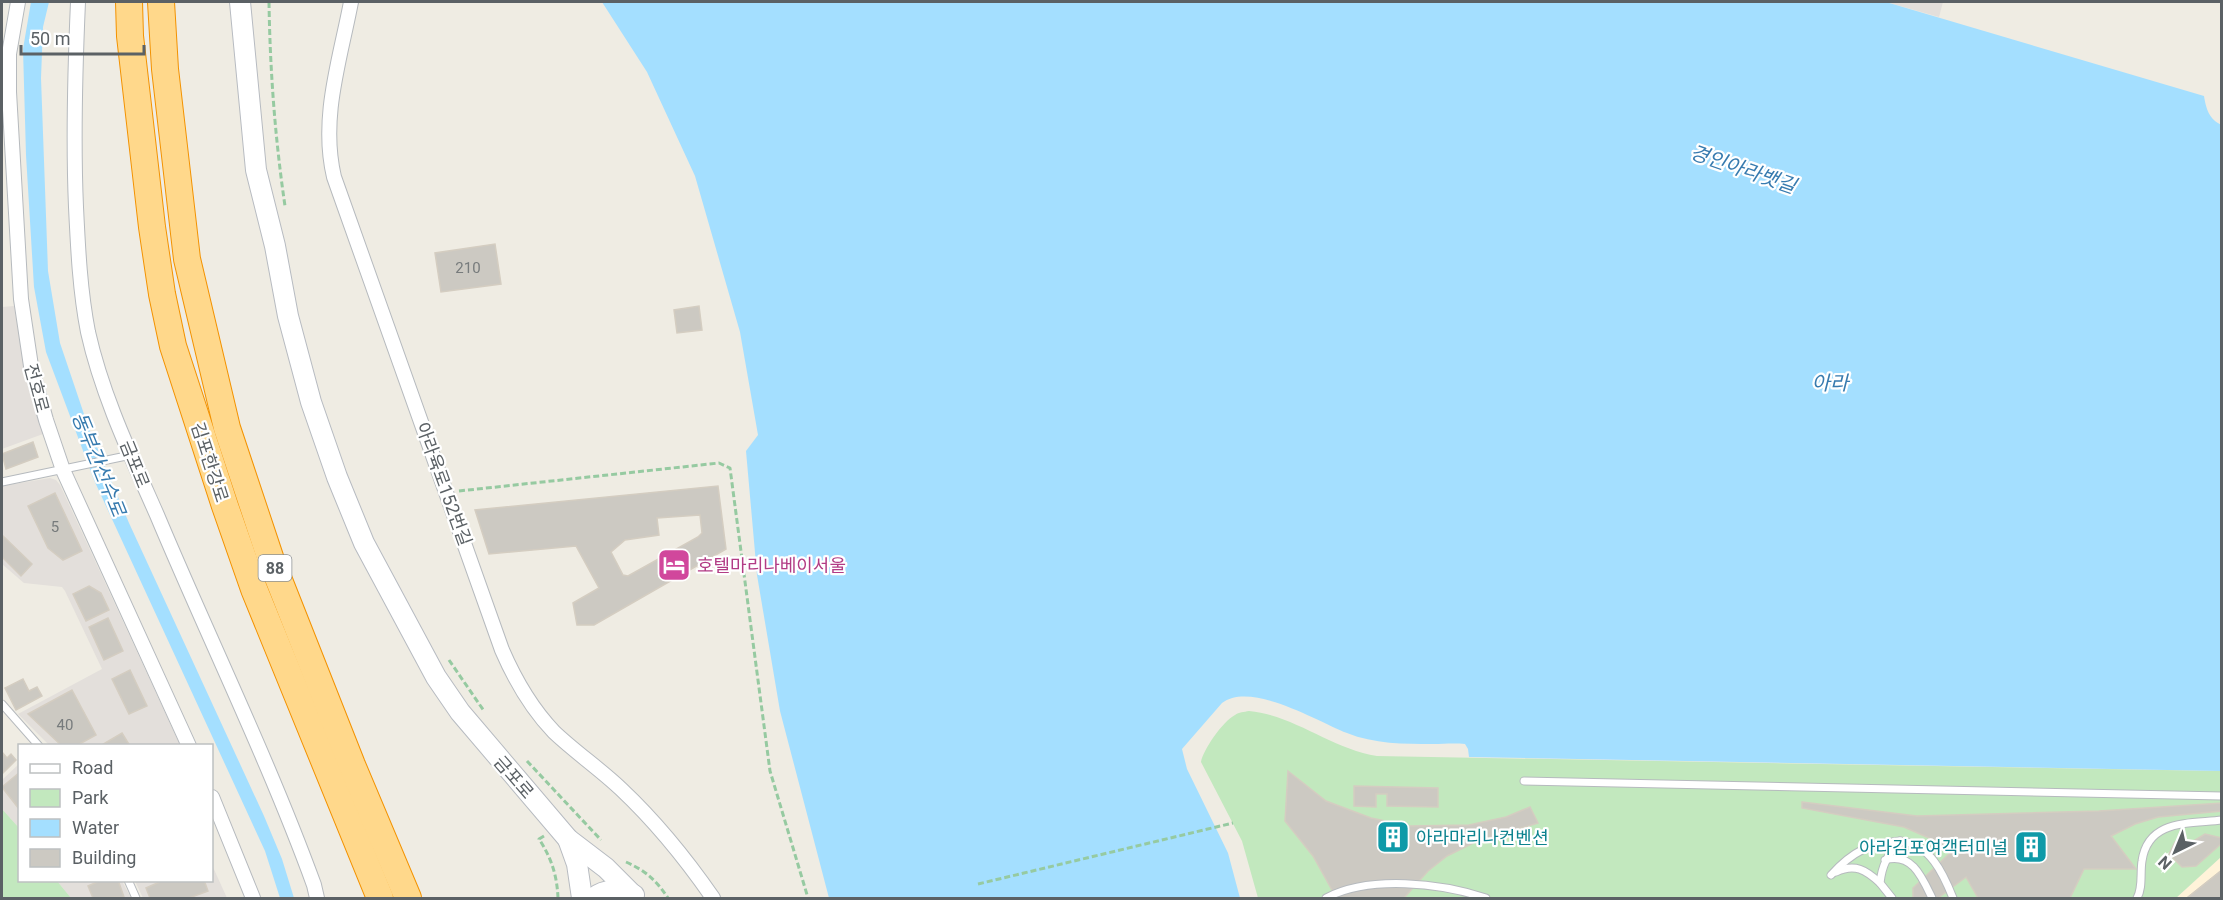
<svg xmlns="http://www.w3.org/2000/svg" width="2223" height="900" font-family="Roboto,'Noto Sans KR',sans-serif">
	<rect width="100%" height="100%" fill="#efece3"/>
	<path fill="#fff3d9" d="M2221,857V898H2176Z"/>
	<g fill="#e3dfdb">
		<path d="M1886,2H1943L1939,17Z"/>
		<path d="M14,306L25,372L43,434L2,449V307Z"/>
		<path d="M50,478L56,480L60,485L180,745H49L18,714L102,669L65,591L62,587L24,583L2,564V486Z"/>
		<path d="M19,764V828L2,809V780Z"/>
		<path d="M212,865L227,898H143L135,881L212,880Z"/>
		<path d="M57,881H122L131,898H71Z"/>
	</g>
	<g fill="#c2e8be">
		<path d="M1249,711C1294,715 1332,749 1377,756L2221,771V857L2176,898H1258L1242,841L1201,762C1203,750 1223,721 1235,715C1239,712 1244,712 1249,711Z"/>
		<path d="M2,809L19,828L20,880L57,881L71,898H2Z"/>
	</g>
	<g fill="#a4dfff">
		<path d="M31,2H49L43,27L41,78L48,271L60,343L88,426L129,523L264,816L282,859L294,898H280L265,851L94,480L46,352L34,287L26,155L23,49Z"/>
		<path d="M602,2H1886L2204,96C2206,108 2209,120 2222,125L2221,771L1469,757L1468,749L1465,744C1454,743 1443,744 1433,744C1404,744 1374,744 1347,733C1317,721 1251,681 1222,703L1182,749L1187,769L1228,853L1240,898H829L780,711L757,575L746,451L758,435L740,332L695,176L647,72Z"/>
	</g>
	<g fill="#ccc9c2" stroke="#d4cdc1" stroke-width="1.5" fill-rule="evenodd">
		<path d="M495,244L501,284L441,292L435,253Z"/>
		<path d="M699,306L702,330L677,333L674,310Z"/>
		<path d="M33,442L38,457L6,469L2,454Z"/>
		<path d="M718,486L726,549L594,625H577L573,603L599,588L576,546L489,554L475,510ZM700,515L702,533L698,537L628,576L623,575L611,552L625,540L659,535L657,518Z"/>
		<path d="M55,493L82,551L63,560L48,548L28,506Z"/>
		<path d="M2,535L32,564L21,576L2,557Z"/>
		<path d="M89,586L101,593L109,610L86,621L73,594Z"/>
		<path d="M108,618L123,651L104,660L89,627Z"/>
		<path d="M130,670L147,706L129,714L112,679Z"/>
		<path d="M23,679L29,691L37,687L42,696L16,710L5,688Z"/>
		<path d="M72,690L96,735L76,746H62L28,714Z"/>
		<path d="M122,733L130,746H100Z"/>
		<path d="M2,752L7,758L11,754L16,760L2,774Z"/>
		<path d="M1288,771L1326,801L1371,818L1409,826L1469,825L1506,817L1530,807L1538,823L1475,842L1447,856L1428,871L1404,898H1335L1333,892L1313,856L1285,821Z"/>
		<path d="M20,772V809H19L2,787Z"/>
		<path d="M1354,786L1438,788V807L1387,806V794H1376V807L1354,806Z"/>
		<path d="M1802,802L1917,816L2099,811L2222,803V811L2158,817L2135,824L2111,836L2136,869H2084L2070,898H1978L1966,877L1938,898H1913V888L1950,853L1936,841L1904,827L1802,808Z"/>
		<path d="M2205,834L2222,838V843L2196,866L2182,867L2169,854L2175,842H2192Z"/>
		<path d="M2222,870V898H2187Z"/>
		<path d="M2222,870V898H2187Z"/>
		<path d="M102,880H118L124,897L93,898L88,886Z"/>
		<path d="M164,880H204L208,891L189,898H150L146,888Z"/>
	</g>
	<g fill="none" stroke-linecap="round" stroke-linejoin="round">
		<g stroke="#b6babe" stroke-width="9">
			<g id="lane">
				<path d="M2,482L131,455"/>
				<path d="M2,704L39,746"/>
				<path d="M1524,781L2222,796"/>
				<path d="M1885,860C1912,852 1922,877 1932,898"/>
				<path d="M1836,872C1855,863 1866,870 1880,883"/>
				<path d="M1831,875C1853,851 1868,844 1900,841"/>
				<path d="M128,880L136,898"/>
				<path d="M1326,898C1370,875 1440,883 1486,898"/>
				<path d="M1892,898L1880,883C1882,865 1888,854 1900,841C1930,844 1943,873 1953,898"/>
				<path d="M2137,898C2143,888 2140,873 2142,861C2148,819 2189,824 2222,820"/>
			</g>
		</g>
		<g stroke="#b6babe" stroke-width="16">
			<g id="street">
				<path d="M18,2L9,54V92L21,299L31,366L46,420L63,470L189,746"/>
				<path d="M78,2C75,70 73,138 76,207C78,249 80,291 88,332C102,395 131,456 157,515C209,639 268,759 314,885L317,898"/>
				<path d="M351,2C340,60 320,118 334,177L502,650C515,680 531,708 554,732C575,752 600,769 621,789C656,822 686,859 713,898"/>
				<path d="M212,797L253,898"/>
			</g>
		</g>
		<g stroke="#b7bbc1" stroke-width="22">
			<g id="secondary">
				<path d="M240,2L256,170L275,246L288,316L311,402L337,477L364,543L436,677L460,712L568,839L606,868L631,893"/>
				<path d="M568,839L577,864L582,898"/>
				<path d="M593,898C605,889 620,888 634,895"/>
			</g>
		</g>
		<g stroke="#f39200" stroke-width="28">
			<g id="highway">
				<path d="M129,2L130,36L152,227L162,294L173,346L225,506L254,589L380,898"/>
				<path d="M161,2L165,69L187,259L227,428L271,560L352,765L408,898"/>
			</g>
		</g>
		<g stroke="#96caa1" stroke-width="3" stroke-dasharray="6 3" stroke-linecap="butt">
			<path d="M269,2C270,70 275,138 285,206"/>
			<path d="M459,491L719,463L730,468L770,771L808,898"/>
			<path d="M449,660L484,711"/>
			<path d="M527,761L601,840"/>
			<path d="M544,836L539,839C552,859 557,876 558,898"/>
			<path d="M626,862C646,871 656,880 668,898"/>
			<path d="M978,884L1233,823"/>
		</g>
		<use href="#lane" stroke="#fff" stroke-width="7"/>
		<use href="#street" stroke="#fff" stroke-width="14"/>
		<use href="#secondary" stroke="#fff" stroke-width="20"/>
		<use href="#highway" stroke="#ffd88b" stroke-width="26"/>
	</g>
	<defs>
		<g id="hotel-square" transform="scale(1.725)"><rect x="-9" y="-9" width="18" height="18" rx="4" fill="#d1479c" stroke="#fff"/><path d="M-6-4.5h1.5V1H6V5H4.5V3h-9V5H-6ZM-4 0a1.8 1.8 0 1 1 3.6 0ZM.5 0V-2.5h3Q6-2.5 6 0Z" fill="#fff"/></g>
		<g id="building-square" transform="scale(1.725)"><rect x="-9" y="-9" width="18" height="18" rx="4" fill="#0f9aa8" stroke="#fff"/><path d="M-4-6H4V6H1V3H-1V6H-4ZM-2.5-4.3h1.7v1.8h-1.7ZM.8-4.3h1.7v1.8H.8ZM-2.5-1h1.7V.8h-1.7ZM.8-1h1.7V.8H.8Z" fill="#fff"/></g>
	</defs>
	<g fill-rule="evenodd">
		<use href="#hotel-square" x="674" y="565"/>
		<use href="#building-square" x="1393" y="837"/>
		<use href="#building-square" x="2031" y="847"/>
	</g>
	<g text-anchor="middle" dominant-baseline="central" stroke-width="4.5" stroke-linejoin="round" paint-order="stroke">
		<g font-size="15" fill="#777b7c">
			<text x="468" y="268">210</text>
			<text x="55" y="527">5</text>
			<text x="65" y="725">40</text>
		</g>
		<rect fill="#fff" stroke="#8c9093" stroke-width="1.5" x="258.5" y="555" width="33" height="26" rx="4.5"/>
		<g font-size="16" font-weight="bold" fill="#5b6165">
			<text x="275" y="568">88</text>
		</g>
		<g font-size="18" fill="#5b6165" stroke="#fff">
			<text transform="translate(37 388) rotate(75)">전호로</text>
			<text transform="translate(210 462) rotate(72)">김포한강로</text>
			<text transform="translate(135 464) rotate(68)">금포로</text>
			<text transform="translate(444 484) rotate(70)">아라육로152번길</text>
			<text transform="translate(514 777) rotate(49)">금포로</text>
		</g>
		<g font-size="18" fill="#b23c85" stroke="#fff" text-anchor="start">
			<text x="697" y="565">호텔마리나베이서울</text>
		</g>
		<g font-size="18" fill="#0d838f" stroke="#fff" text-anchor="start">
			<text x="1416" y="837">아라마리나컨벤션</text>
			<text x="2008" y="847" text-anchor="end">아라김포여객터미널</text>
		</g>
		<g font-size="20" font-style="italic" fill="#377baf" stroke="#fff">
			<text transform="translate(1743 169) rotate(19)">경인아라뱃길</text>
			<text x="1830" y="383">아라</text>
			<text transform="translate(99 464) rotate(68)">동부간선수로</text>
		</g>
	</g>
	<rect width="2223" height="900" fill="none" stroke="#5b6165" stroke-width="6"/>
	<rect x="18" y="744" width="195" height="138" fill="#ffffff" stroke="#bdc0c1" stroke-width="1.5"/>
	<rect x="30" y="764" width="30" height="9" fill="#ffffff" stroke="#bdc0c1" stroke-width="1.5"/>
	<text x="72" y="774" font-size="18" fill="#5b6165">Road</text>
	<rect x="30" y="789" width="30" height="18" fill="#c2e8be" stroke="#bdc0c1" stroke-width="1.5"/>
	<text x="72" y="804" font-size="18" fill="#5b6165">Park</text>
	<rect x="30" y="819" width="30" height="18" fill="#a4dfff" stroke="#bdc0c1" stroke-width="1.5"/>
	<text x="72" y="834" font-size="18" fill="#5b6165">Water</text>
	<rect x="30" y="849" width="30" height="18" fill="#ccc9c2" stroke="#bdc0c1" stroke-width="1.5"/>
	<text x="72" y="864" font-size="18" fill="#5b6165">Building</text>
	<g transform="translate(2175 852) rotate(223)" stroke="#ffffff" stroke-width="4.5" paint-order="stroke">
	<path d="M0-4.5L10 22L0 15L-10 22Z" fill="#5b6165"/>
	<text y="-9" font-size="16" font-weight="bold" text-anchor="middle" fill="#5b6165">N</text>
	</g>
	<path d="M21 45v9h123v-9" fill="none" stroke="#5b6165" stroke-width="3"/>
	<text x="30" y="45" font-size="18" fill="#5b6165" stroke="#ffffff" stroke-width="4.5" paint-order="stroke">50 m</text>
</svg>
